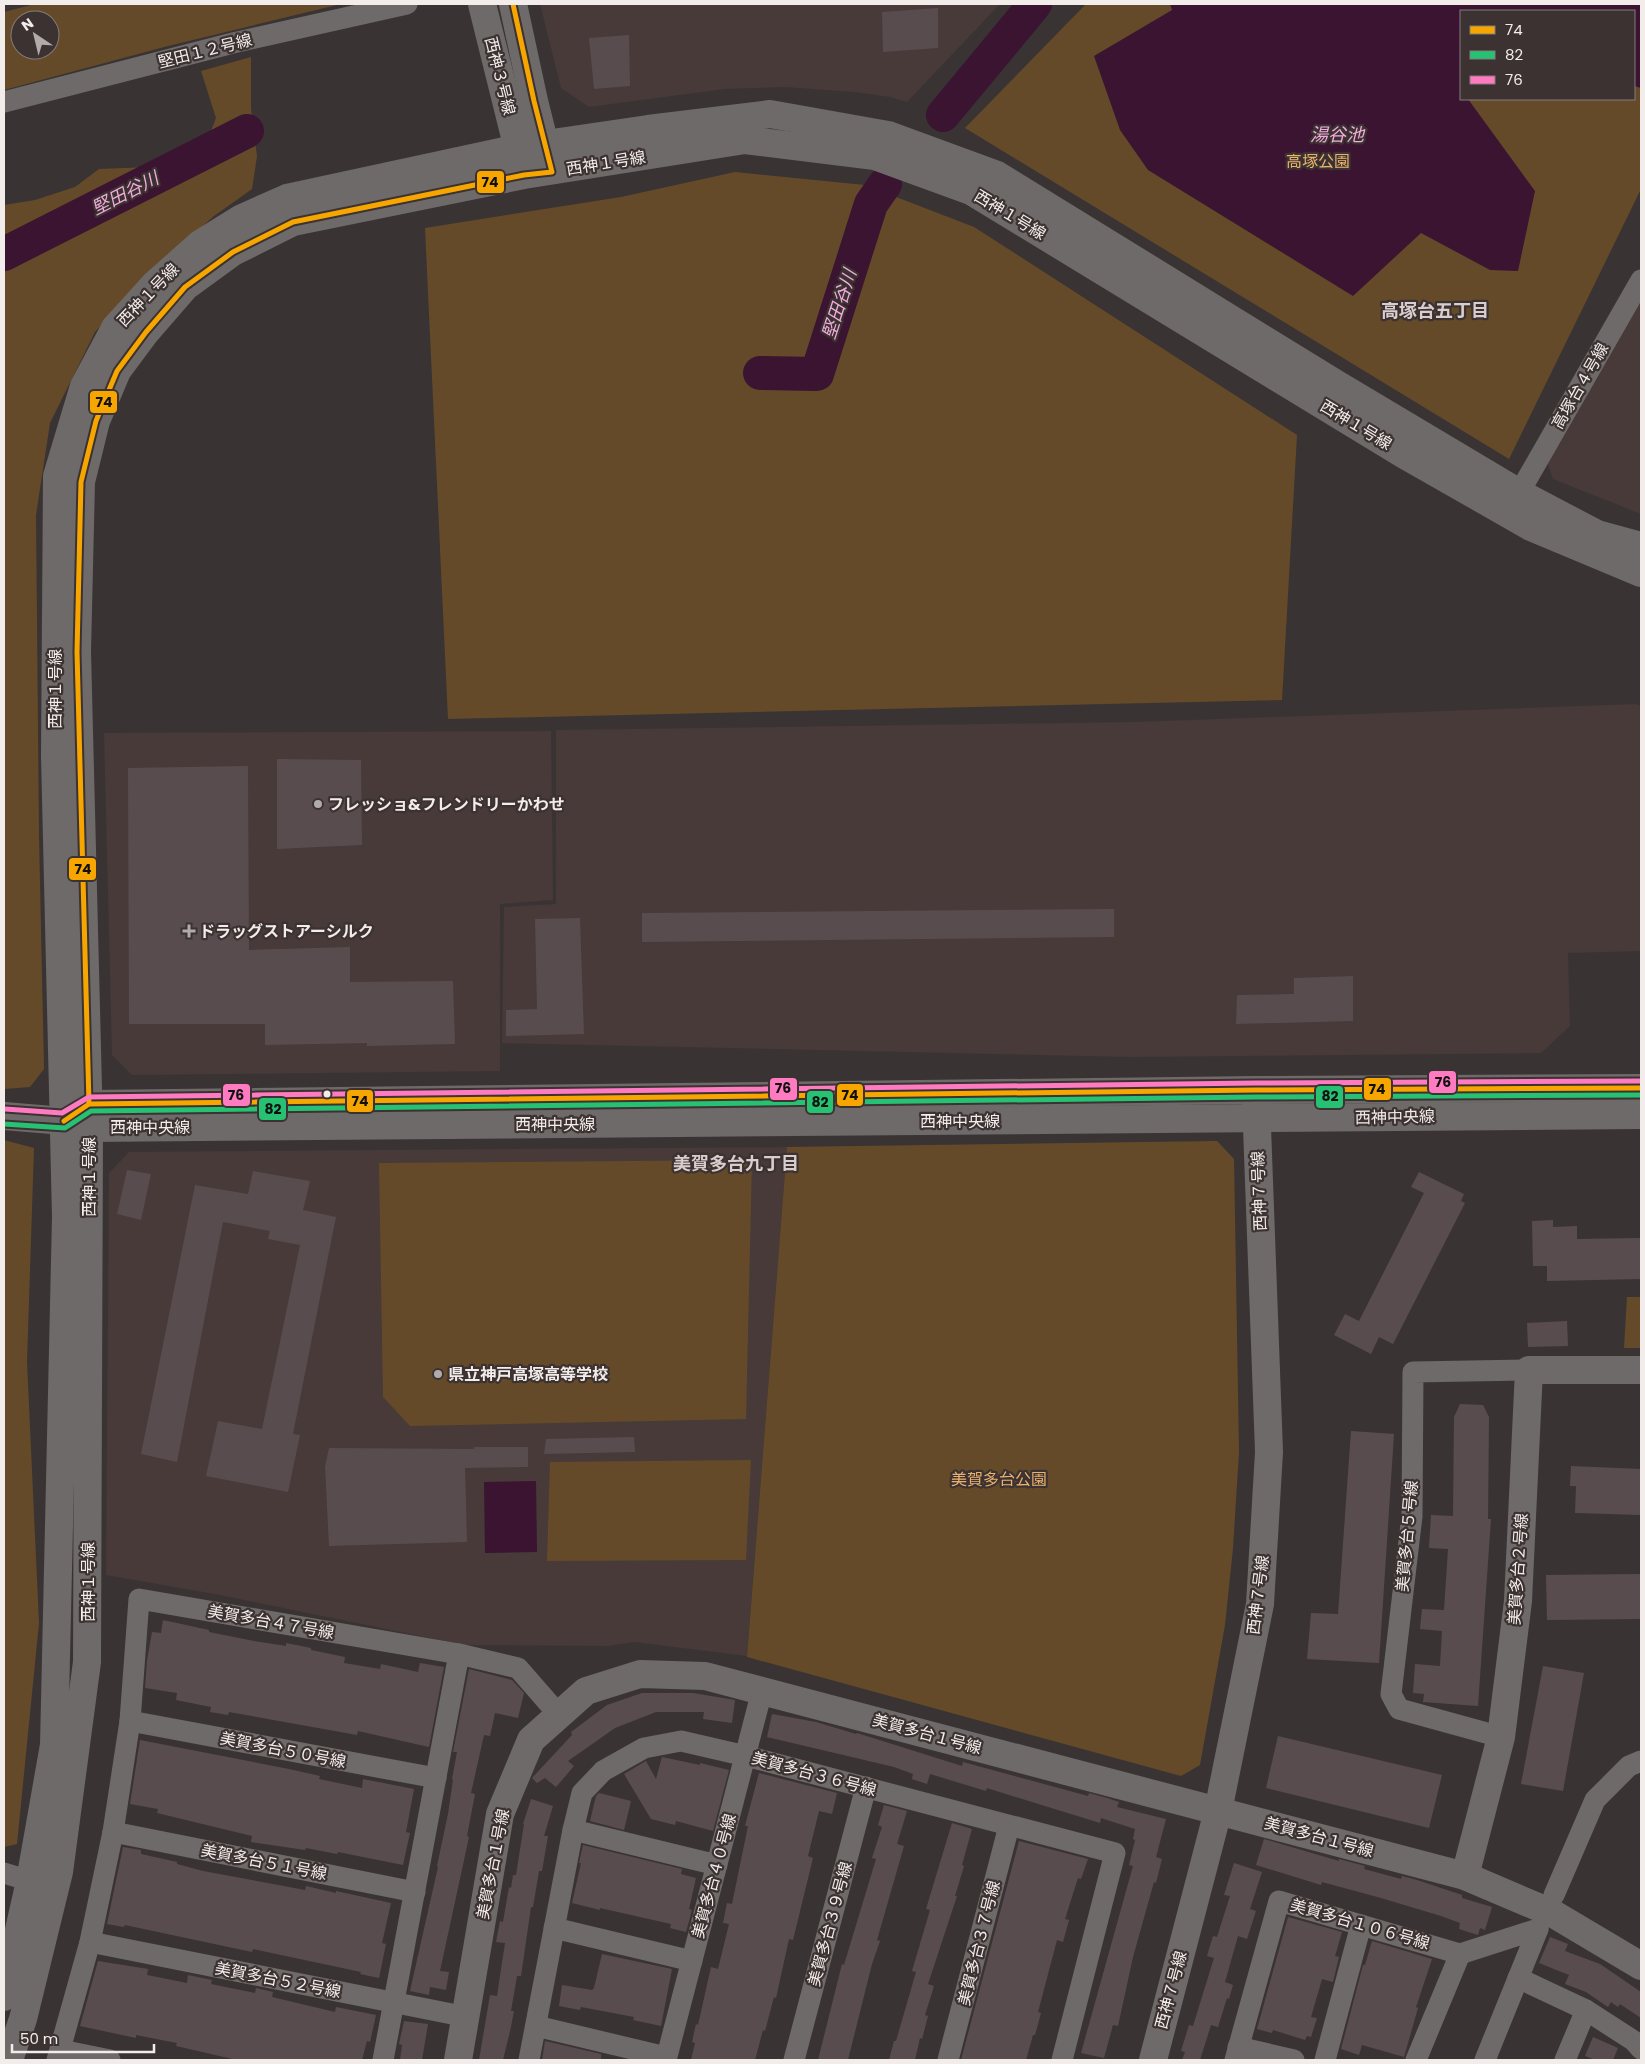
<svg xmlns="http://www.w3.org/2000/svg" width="1645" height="2064" font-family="Poppins,'Noto Sans JP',sans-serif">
	<rect width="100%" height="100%" fill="#393433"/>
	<g fill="#473a39">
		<path d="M540,4H1000L907,102L890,97L855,92L785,87L725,89L589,107L561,88Z"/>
		<path d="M1641,274V514L1553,479L1546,458Z"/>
		<path d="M1636,704L1641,706V951L1568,953L1570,1026L1541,1053L1132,1057L502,1043L504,907L556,904V730L1135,722Z"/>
		<path d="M551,731L553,900L500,904V1071L132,1075L112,1055L104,733Z"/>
		<path d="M787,1147L747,1656L634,1642L609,1646L464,1645L220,1595L106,1575L109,1173L129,1152Z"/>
	</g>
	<g fill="#654a29" fill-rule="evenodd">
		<path d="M35,4H341L168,46L4,90V12ZM20,20H50V50H20Z"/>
		<path d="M1086,4H1641V189L1509,459L965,128ZM1461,11H1634V99H1461Z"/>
		<path d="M251,57V109L257,156L252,189L214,216L153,269L95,332L50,423L36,515L39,836L44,1069L30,1087L4,1089V205L35,200L75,187L99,169L151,167L207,141L216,118L201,71Z"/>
		<path d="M735,172L865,185L974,227L1297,435L1282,700L448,719L425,228L621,197Z"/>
		<path d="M4,1140L34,1148L27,1362L39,1623L17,1844L4,1847Z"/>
		<path d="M1217,1141L1234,1159L1239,1452L1233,1548L1225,1625L1200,1765L1181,1776L747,1657L787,1147Z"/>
		<path d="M752,1160L746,1419L410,1426L383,1397L379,1163Z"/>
		<path d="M1627,1297H1641V1348H1624Z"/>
		<path d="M751,1460L746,1560L547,1561L550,1462Z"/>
	</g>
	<g fill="#3a1430">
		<path d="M1170,4H1641V88L1634,86V11H1461V99H1468L1535,191L1518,271L1490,270L1421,233L1353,296L1148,170L1120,130L1094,56L1172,10Z"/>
		<path d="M536,1481L537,1552L485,1553L484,1482Z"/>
	</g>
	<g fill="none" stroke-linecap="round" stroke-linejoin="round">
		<g stroke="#3a1430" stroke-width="34">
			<path d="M943,115L1035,4"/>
			<path d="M4,254L247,131"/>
			<path d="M760,373L817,374L871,204L885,184"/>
		</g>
	</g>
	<g fill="#594c4f">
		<path d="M938,8V48L883,52L882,12Z"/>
		<path d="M629,35L630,86L594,89L589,38Z"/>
		<path d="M277,759L361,760L362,845L277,849Z"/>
		<path d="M248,766L249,950L350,947V982L453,981L455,1044L367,1046V1043L265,1045V1024H129L128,768Z"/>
		<path d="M1114,909V937L642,942V913Z"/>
		<path d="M580,918L584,1034L506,1036V1010L537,1009L535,919Z"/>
		<path d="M1353,976V1021L1236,1024L1237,995L1294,994V978Z"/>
		<path d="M127,1170L151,1174L141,1220L117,1214Z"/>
		<path d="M253,1171L310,1181L303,1210L336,1217L293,1434L300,1435L288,1492L206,1476L218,1421L262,1429L300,1245L268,1239L270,1231L223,1222L177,1462L141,1454L195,1185L248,1194Z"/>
		<path d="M1419,1172L1464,1194L1461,1201L1465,1203L1393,1344L1379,1337L1371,1354L1334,1335L1345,1314L1359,1321L1424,1193L1411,1187Z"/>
		<path d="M1553,1220V1227L1577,1226V1239L1641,1238V1279L1547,1281V1266H1533L1532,1221Z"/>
		<path d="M1567,1321L1568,1346L1528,1347L1527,1323Z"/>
		<path d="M1460,1404L1483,1405L1489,1417L1488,1519H1491L1478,1706L1423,1702L1424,1694L1413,1693L1415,1664L1440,1666L1442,1631L1420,1629L1422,1609L1444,1610L1448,1549L1429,1548L1431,1515L1453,1516L1454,1417Z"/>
		<path d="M1351,1431L1394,1434L1379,1663L1307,1659L1311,1613L1338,1614Z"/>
		<path d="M634,1437L635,1452L544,1454L546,1439Z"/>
		<path d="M474,1447H528V1467L465,1468L467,1542L329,1546L325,1467L329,1448L474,1449Z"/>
		<path d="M1571,1466L1641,1469V1515L1575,1513L1576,1486H1570Z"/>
		<path d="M1641,1574V1619L1547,1620L1546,1575Z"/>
		<path d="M163,1620L209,1630V1632L254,1641L286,1646V1643L311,1648V1650L345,1657L344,1663L380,1669L381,1664L418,1672L420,1663L444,1667L429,1747L358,1731L357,1735L229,1712L228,1715L210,1712L211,1707L176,1700L177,1693L145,1688L147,1661L152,1632L161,1633Z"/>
		<path d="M1543,1666L1584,1673L1563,1791L1521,1784Z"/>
		<path d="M469,1669L512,1680L524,1693L518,1718L495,1713L490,1736L484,1735L471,1793L475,1794L467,1836L469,1837L440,1971L449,1972L446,1990L430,1987L429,1995L410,1991L438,1867L437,1866L448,1814L453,1780L452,1779L457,1752H453Z"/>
		<path d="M642,1693H693L735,1700L732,1723L703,1719L704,1712H656L615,1728L568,1761L574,1766L556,1787L545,1778L537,1783L532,1778L572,1735L571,1732L607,1705Z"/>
		<path d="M772,1714L816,1722L856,1734L857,1733L962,1766L963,1762L1088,1796L1089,1793L1107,1798L1119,1802L1117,1807L1166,1819L1156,1857L1162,1859L1156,1883L1154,1882L1133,1957L1118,2026L1113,2025L1104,2058L1081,2053L1133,1866L1129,1865L1135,1840L1133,1839L1135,1829L1101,1818L1100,1823L1032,1802L987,1788L986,1791L930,1774L927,1784L912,1779L913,1774L894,1767L767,1737Z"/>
		<path d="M1278,1736L1442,1775L1429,1828L1266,1788Z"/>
		<path d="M140,1740L289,1769L320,1776L319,1779L362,1788L363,1779L414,1789L406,1832L410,1833L403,1865L338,1852L337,1854L306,1848L305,1850L251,1842L252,1836L157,1813L158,1809L130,1804Z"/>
		<path d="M662,1757L700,1765V1763L729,1770L713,1831L676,1821L675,1825L651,1819L624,1774L646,1761L656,1779Z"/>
		<path d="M759,1773L837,1793L832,1814L819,1811L808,1856L813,1858L793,1940L789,1939L776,1998L774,1997L765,2031L763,2030L755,2060H691L695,2043L692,2042L696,2024L698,2025L711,1967L718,1969L729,1924L723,1923L727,1903L732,1904L748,1826H745Z"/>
		<path d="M599,1793L631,1801L624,1830L590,1821L596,1796Z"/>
		<path d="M531,1799L553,1806L544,1836H548L542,1871H539L533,1907H531L521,1976H517L511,2011H514L511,2027L503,2060H479L490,1995L497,1996L505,1943L496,1942L500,1921L503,1922L509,1887L511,1888L513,1875H516L524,1824H523Z"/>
		<path d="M884,1805L907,1811L897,1844L904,1846L877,1940L880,1941L872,1964L848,2060H818L842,1964L844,1965L876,1859L872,1858L882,1827L878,1825Z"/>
		<path d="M952,1823L972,1829L962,1865L964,1866L955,1896H957L928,1984L934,1986L925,2015L928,2016L922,2039L920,2038L915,2060H889L894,2041H896L916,1972L912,1971L930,1910L926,1909Z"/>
		<path d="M1264,1839L1339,1861V1859L1350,1862L1365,1866L1364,1869L1401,1879L1402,1876L1417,1880L1462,1895V1898L1492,1907L1485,1930L1480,1928L1478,1935L1459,1929L1460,1923L1441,1916L1381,1898L1322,1882L1321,1885L1256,1865Z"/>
		<path d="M1019,1841L1088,1859L1081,1879L1078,1878L1065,1919L1069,1920L1063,1942L1057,1940L1038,2012L1041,2013L1035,2035H1033L1026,2060H961Z"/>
		<path d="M583,1845L682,1869L681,1874L696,1878L689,1909L692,1910L686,1932L670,1928L671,1924L600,1908V1910L572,1903L581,1863H579Z"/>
		<path d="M123,1847L141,1850V1854L177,1862V1864L203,1871L305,1890L306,1886L336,1893V1891L391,1903L382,1943L386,1944L379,1978L360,1974L361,1972L253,1949L252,1952L125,1925L124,1927L107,1924Z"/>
		<path d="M1234,1863L1262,1872L1250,1909L1256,1911L1247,1939L1238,1936L1225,1982L1233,1985L1229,1999L1227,1998L1218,2027L1211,2025L1200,2060H1182L1185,2052L1181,2051L1189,2025L1193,2026L1214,1958L1207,1956L1213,1936L1217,1937L1230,1896L1224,1895Z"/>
		<path d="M1288,1917L1342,1932L1335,1956L1339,1957L1333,1982L1322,1979L1311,2017L1317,2018L1311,2037L1307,2036L1305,2040L1273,2030L1272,2033L1257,2029Z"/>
		<path d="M1550,1937L1568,1944L1565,1951L1600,1964L1641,1992V2018L1620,2004L1618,2007L1611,2002L1608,2007L1586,1992L1565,1984L1569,1975L1539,1963Z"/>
		<path d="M1372,1941L1432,1959L1416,2007L1418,2008L1404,2057L1362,2045L1359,2055L1341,2049L1363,1965H1365Z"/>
		<path d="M602,1954L672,1969L661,2026L633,2020L634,2017L581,2007L580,2010L559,2006L562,1985L592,1990L594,1988Z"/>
		<path d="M98,1961L148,1969L147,1975L187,1983L188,1975L212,1980L211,1984L255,1993L256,1988L273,1992L272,1997L335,2012L336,2007L376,2015L370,2042L367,2041L362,2060H237L176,2046L177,2043L136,2035V2038L80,2026Z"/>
		<path d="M404,2021L428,2024L422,2060H400L402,2045L399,2044Z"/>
		<path d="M1593,2037L1618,2048L1613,2060H1595L1585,2056Z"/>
		<path d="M545,2041L601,2054V2060H542Z"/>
	</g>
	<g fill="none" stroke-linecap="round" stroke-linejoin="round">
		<g stroke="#6e6a69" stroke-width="21">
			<path d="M4,102L233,43L407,4"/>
			<path d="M1519,493L1641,280"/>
			<path d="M459,1654L518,1668L559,1715"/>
			<path d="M130,1721L436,1778"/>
			<path d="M1501,1737L1399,1709L1391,1694L1412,1516L1413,1372L1529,1370"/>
			<path d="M573,1830L717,1865"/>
			<path d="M113,1832L415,1892"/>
			<path d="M4,1873L30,1881"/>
			<path d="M1554,1895L1595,1800L1629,1766L1641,1761"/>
			<path d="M554,1928L692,1961"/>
			<path d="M90,1942L467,2017"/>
			<path d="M1460,1954L1538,1929"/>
			<path d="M1518,1978L1586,2010"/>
			<path d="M536,2026L666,2057"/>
			<path d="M1238,2047L1294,2060"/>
			<path d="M61,2050L110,2060"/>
			<path d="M57,2060L90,1942L113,1832L130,1721L139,1599L459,1654L383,2060"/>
			<path d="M529,2060L573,1830L582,1793L603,1771L644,1748L681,1741L746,1756L1115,1853L1062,2060"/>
			<path d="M666,2060L762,1691"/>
			<path d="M794,2060L866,1787"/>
			<path d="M948,2060L1009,1826"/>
			<path d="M1235,2060L1279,1901L1460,1954L1416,2060"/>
			<path d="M1325,2060L1361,1925"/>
			<path d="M1485,2060L1538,1929"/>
			<path d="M1565,2060L1586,2010L1634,2041L1641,2049"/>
		</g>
		<g stroke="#6e6a69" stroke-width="28">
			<path d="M482,4L522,165"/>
			<path d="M513,4L534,101L549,161"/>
			<path d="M73,1114L89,1104L1256,1090L1641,1088"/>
			<path d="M4,1116L64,1121L89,1128L1641,1115"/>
			<path d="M1465,1876L1501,1737L1518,1601L1529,1370H1641"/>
			<path d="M4,1997L30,1881L54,1745L66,1217L55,756L57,476L84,386L115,328L155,284L200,244L242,218L287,198L518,148L648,129L770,114L888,135L997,175L1338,385L1519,493L1597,534L1641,546"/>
			<path d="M9,2060L23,2019L59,1872L87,1662L89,1128L77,652L81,482L96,421L117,371L146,332L185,287L233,252L293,222L524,175L745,140L875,156L971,191L1403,454L1531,527L1641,573"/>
			<path d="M458,2060L500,1814L531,1740L586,1691L640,1674L705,1676L1465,1876L1552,1913L1641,1966"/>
			<path d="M1153,2060L1218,1811L1260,1604L1269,1452L1256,1100"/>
		</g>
		<g stroke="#3b3231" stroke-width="9">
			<g id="bus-1">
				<path d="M89,1104L77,652L81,482L96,421L117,371L146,332L185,287L233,252L293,222L524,175L552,172L534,101L513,4"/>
				<path d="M64,1121L89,1104L1256,1090L1641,1088"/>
			</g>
		</g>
		<g stroke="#3b3231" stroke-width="9">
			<path id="bus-2" d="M4,1124L65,1128L91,1111L1256,1097L1641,1095"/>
		</g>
		<g stroke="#3b3231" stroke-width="9">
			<path id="bus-3" d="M5,1109L62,1113L89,1097L1256,1083L1641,1081"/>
		</g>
		<use href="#bus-1" stroke="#f7a600" stroke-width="5"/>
		<use href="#bus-2" stroke="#26c172" stroke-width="5"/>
		<use href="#bus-3" stroke="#fe7ac1" stroke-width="5"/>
	</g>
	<g fill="#b1acab" stroke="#3b3231" stroke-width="2">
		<circle cx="318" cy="804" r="5"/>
		<path d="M186.5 923.5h5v5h5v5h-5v5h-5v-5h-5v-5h5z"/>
		<circle cx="438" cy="1374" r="5"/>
	</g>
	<circle fill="#f2eceb" stroke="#3b3231" stroke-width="2" cx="327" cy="1094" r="4.5"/>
	<g text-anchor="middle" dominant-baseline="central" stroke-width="4.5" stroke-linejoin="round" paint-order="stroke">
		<g font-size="16" fill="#f2eceb" stroke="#3b3231">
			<text transform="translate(205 51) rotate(-14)">堅田１２号線</text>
			<text transform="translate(500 76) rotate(76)">西神３号線</text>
			<text transform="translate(606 163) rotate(-9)">西神１号線</text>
			<text transform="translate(1010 215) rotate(31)">西神１号線</text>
			<text transform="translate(148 295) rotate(-46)">西神１号線</text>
			<text transform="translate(1580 386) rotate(-60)">高塚台４号線</text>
			<text transform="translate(1356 425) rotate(31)">西神１号線</text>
			<text transform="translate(55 689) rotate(-90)">西神１号線</text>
			<text transform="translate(1395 1117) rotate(-1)">西神中央線</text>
			<text x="960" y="1121">西神中央線</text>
			<text x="555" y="1124">西神中央線</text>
			<text x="150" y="1127">西神中央線</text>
			<text transform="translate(89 1177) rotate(-90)">西神１号線</text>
			<text transform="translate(1259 1191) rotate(-92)">西神７号線</text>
			<text transform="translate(1407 1536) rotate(-85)">美賀多台５号線</text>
			<text transform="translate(1518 1569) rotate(-86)">美賀多台２号線</text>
			<text transform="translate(88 1582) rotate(-90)">西神１号線</text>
			<text transform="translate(1258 1595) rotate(-83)">西神７号線</text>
			<text transform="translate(271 1622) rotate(10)">美賀多台４７号線</text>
			<text transform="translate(927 1734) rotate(15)">美賀多台１号線</text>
			<text transform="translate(283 1750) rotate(11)">美賀多台５０号線</text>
			<text transform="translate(814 1774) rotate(15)">美賀多台３６号線</text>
			<text transform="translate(1319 1837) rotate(15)">美賀多台１号線</text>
			<text transform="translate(264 1862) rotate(11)">美賀多台５１号線</text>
			<text transform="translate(493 1864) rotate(-79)">美賀多台１号線</text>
			<text transform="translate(714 1876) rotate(-75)">美賀多台４０号線</text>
			<text transform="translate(830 1924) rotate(-75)">美賀多台３９号線</text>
			<text transform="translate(1360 1924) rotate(16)">美賀多台１０６号線</text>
			<text transform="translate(979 1943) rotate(-76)">美賀多台３７号線</text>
			<text transform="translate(278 1980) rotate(11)">美賀多台５２号線</text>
			<text transform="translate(1171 1990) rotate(-75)">西神７号線</text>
		</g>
		<g font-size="16" fill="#ebb26f" stroke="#3b3231">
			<text x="1318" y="161">高塚公園</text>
			<text x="999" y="1479">美賀多台公園</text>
		</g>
		<g font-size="16" font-weight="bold" fill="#f2eceb" stroke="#3b3231" text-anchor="start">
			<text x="328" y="804">フレッショ&amp;フレンドリーかわせ</text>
			<text x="199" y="931">ドラッグストアーシルク</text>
			<text x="448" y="1374">県立神戸高塚高等学校</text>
		</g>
		<g font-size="18" font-style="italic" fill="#f3abde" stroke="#3b3231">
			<text x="1337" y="134">湯谷池</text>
			<text transform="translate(125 193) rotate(-27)">堅田谷川</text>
			<text transform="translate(839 304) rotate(-72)">堅田谷川</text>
		</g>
		<g font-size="18" font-weight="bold" fill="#d9cecd" stroke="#3b3231">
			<text x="1435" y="310">高塚台五丁目</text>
			<text x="736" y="1163">美賀多台九丁目</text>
		</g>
	</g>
	<g stroke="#3b3231" stroke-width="2">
		<rect x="476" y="170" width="29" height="24" rx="5" fill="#f7a600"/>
		<rect x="89" y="390" width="29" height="24" rx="5" fill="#f7a600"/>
		<rect x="68" y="857" width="29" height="24" rx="5" fill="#f7a600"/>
		<rect x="1428" y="1070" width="29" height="24" rx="5" fill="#fe7ac1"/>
		<rect x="769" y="1077" width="29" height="24" rx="5" fill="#fe7ac1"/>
		<rect x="1363" y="1077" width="29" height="24" rx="5" fill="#f7a600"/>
		<rect x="836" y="1083" width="28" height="24" rx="5" fill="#f7a600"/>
		<rect x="222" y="1083" width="29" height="24" rx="5" fill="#fe7ac1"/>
		<rect x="1315" y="1085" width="29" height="24" rx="5" fill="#26c172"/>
		<rect x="346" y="1089" width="28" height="24" rx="5" fill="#f7a600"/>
		<rect x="806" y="1090" width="28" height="24" rx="5" fill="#26c172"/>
		<rect x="258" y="1097" width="29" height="24" rx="5" fill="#26c172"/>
	</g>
	<g font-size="14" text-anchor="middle" font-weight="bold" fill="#111">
		<text x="490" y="187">74</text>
		<text x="104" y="407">74</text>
		<text x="83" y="874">74</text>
		<text x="1443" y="1087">76</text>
		<text x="783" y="1093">76</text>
		<text x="1377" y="1094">74</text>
		<text x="850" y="1100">74</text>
		<text x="236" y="1100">76</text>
		<text x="1330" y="1101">82</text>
		<text x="360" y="1106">74</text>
		<text x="820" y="1107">82</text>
		<text x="273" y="1114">82</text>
	</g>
	<rect width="1645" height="2064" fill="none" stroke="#f2eceb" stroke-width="10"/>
	<rect x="1460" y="10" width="175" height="90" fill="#3b3231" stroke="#847c7b"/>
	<rect x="1470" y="26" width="25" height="8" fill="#f7a600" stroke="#847c7b"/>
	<text x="1505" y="35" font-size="15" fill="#f2eceb">74</text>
	<rect x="1470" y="51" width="25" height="8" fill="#26c172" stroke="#847c7b"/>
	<text x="1505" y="60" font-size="15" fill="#f2eceb">82</text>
	<rect x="1470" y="76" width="25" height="8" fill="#fe7ac1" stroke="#847c7b"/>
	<text x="1505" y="85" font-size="15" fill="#f2eceb">76</text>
	<g transform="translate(35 35) rotate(325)"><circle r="24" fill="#3b3231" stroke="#847c7b"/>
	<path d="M0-4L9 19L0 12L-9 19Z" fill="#b1acab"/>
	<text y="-8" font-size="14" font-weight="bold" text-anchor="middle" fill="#f2eceb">N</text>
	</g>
	<path d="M12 2044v8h142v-8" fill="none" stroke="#f2eceb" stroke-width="2.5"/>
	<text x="20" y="2044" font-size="15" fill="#f2eceb" stroke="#3b3231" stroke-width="4" paint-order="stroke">50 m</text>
</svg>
